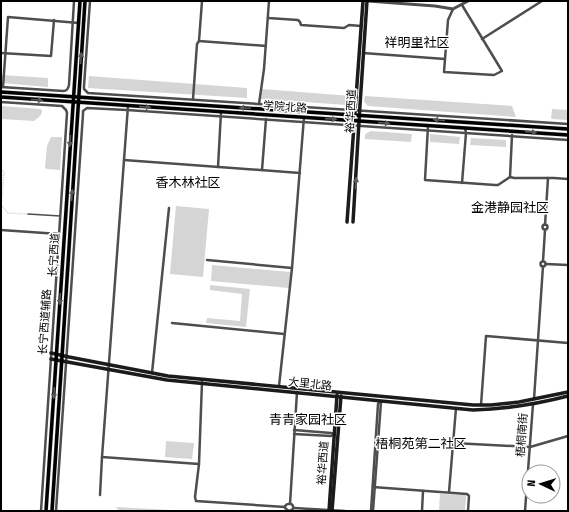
<svg xmlns="http://www.w3.org/2000/svg" width="569" height="512" font-family="'Fira Sans Condensed','Noto Sans SC',sans-serif">
	<rect width="100%" height="100%" fill="#fff"/>
	<g fill="#d5d5d5">
		<path d="M1,75L48,78V87L1,83Z"/>
		<path d="M89,76L247,88V98L88,88Z"/>
		<path d="M262,89L351,96L349,104L347,105L261,99Z"/>
		<path d="M365,96L512,106L516,117L368,106L364,102Z"/>
		<path d="M1,106L41,109C44,114 38,118 34,121L2,119L1,116Z"/>
		<path d="M552,109L568,110V120L551,119Z"/>
		<path d="M371,131L412,134L411,142L365,139V135L367,133Z"/>
		<path d="M430,134L460,137L459,144L430,142Z"/>
		<path d="M51,137H62L60,170L47,169L45,168L47,146Z"/>
		<path d="M471,138L506,140V147L470,145Z"/>
		<path d="M176,206L209,209L203,277L170,274Z"/>
		<path d="M212,265L290,272L289,288L211,281Z"/>
		<path d="M210,285L250,289L246,327L206,323L207,318L240,321L242,294L210,290Z"/>
		<path d="M166,441L194,443L192,459L165,457Z"/>
		<path d="M440,494L465,495L466,497L465,511H439Z"/>
		<path d="M116,507L172,510V511H119Z"/>
	</g>
	<g fill="none" stroke-linecap="round" stroke-linejoin="round">
		<path stroke="#d9d9d9" stroke-width="1.5" stroke-dasharray="1.5 1" stroke-linecap="butt" d="M1,168L4,172L1,205L8,213L28,214"/>
		<g stroke="#dbdbdb" stroke-width="4.5">
			<g id="primary">
				<path d="M1,92L568,129"/>
				<path d="M1,97L568,135"/>
				<path d="M46,511L80,1"/>
				<path d="M52,511L85,1"/>
			</g>
		</g>
		<path stroke="#4e4e4e" stroke-width="1.5" d="M28,214L60,216"/>
		<g stroke="#4e4e4e" stroke-width="2.5">
			<path d="M90,1L84,86V89L88,93L568,124"/>
			<path d="M202,1L199,41L266,46"/>
			<path d="M268,18L298,20L300,22L301,25L344,28L349,25L361,26"/>
			<path d="M482,39L542,1"/>
			<path d="M1,53L51,56L54,20"/>
			<path d="M363,53L445,59L448,20L453,9"/>
			<path d="M445,59L444,72L494,75L502,71L462,5"/>
			<path d="M1,87L63,91C67,91 68,89 69,85L74,1"/>
			<path d="M3,87L8,17L79,23"/>
			<path d="M193,99L197,44L199,41"/>
			<path d="M1,102L62,106L66,110L67,113L41,511"/>
			<path d="M259,104L264,69L269,1"/>
			<path d="M428,126L425,180L495,185H498L510,177L514,178H554L568,179"/>
			<path d="M124,160L300,173"/>
			<path d="M218,167L221,112"/>
			<path d="M262,170L266,119"/>
			<path d="M510,177L512,135"/>
			<path d="M462,183L466,133L465,128"/>
			<circle cx="545" cy="227" r="2.5"/>
			<path d="M545,225L548,178"/>
			<path d="M1,230L59,234"/>
			<path d="M207,260L292,268"/>
			<path d="M543,261L545,230"/>
			<circle cx="543" cy="264" r="2.5"/>
			<path d="M546,264L568,265"/>
			<path d="M172,323L284,334"/>
			<path d="M152,373L169,208"/>
			<path d="M202,382L199,464L195,497L196,501L285,507"/>
			<path d="M279,386L292,268L304,117"/>
			<path d="M534,399L543,266"/>
			<path d="M481,405L486,336L568,343"/>
			<path d="M294,430L331,433L334,434"/>
			<path d="M294,434L331,436L334,434"/>
			<path d="M453,443L530,447L568,436"/>
			<path d="M102,457L199,464"/>
			<path d="M373,487L467,494L469,496L468,511"/>
			<path d="M449,492L456,408"/>
			<path d="M100,495L102,457L128,106"/>
			<path d="M290,504L297,392"/>
			<path d="M294,508L345,511"/>
			<path d="M56,511L83,114V111L87,108L127,110L568,140"/>
			<path d="M289,511L285,508V506C287,503 292,503 293,506V509L289,511"/>
			<path d="M371,511L378,404L381,401"/>
			<path d="M373,511L381,402"/>
			<path d="M422,511L423,491"/>
			<path d="M525,511L533,404"/>
		</g>
		<path stroke="#4e4e4e" stroke-width="3" d="M368,1L435,6L453,9L468,1"/>
		<g stroke="#1b1b1b" stroke-width="3.5">
			<path d="M347,222L363,1"/>
			<path d="M353,222L360,105L367,1"/>
			<path d="M51,353L69,357L168,376L473,405H491L519,402L568,392"/>
			<path d="M51,359L167,380L473,410C505,409 537,404 568,396"/>
			<path d="M329,511L337,395"/>
			<path d="M332,511L341,396"/>
		</g>
		<use href="#primary" stroke="#000" stroke-width="3.5"/>
	</g>
	<defs><path id="oneway-solid" d="M-6-.8H1V-3.2L6.5 0L1 3.2V.8H-6Z"/></defs>
	<g fill="#595959">
		<use href="#oneway-solid" transform="translate(81 58) rotate(-86)"/>
		<use href="#oneway-solid" transform="translate(37 100) rotate(4)"/>
		<use href="#oneway-solid" transform="translate(145 107) rotate(4)"/>
		<use href="#oneway-solid" transform="translate(245 108) rotate(-176)"/>
		<use href="#oneway-solid" transform="translate(331 119) rotate(4)"/>
		<use href="#oneway-solid" transform="translate(439 120) rotate(-176)"/>
		<use href="#oneway-solid" transform="translate(384 123) rotate(4)"/>
		<use href="#oneway-solid" transform="translate(531 132) rotate(4)"/>
		<use href="#oneway-solid" transform="translate(70 141) rotate(94)"/>
		<use href="#oneway-solid" transform="translate(72 195) rotate(-86)"/>
		<use href="#oneway-solid" transform="translate(60 299) rotate(94)"/>
		<use href="#oneway-solid" transform="translate(54 393) rotate(94)"/>
	</g>
	<use fill="#5f5f5f" href="#oneway-solid" transform="translate(356 183) rotate(-87)"/>
	<g text-anchor="middle" dominant-baseline="central" stroke-width="3" stroke-linejoin="round" paint-order="stroke">
		<g font-size="11" fill="#000" stroke="#fff">
			<text transform="translate(285 107) rotate(4)">学院北路</text>
			<text transform="translate(351 111) rotate(-87)">裕华西道</text>
			<text transform="translate(54 255) rotate(-86)">长宁西道</text>
			<text transform="translate(45 322) rotate(-86)">长宁西道辅路</text>
			<text transform="translate(310 384) rotate(6)">大里北路</text>
			<text transform="translate(522 435) rotate(-86)">梧桐南街</text>
			<text transform="translate(323 463) rotate(-86)">裕华西道</text>
		</g>
		<g font-size="13" fill="#000" stroke="#fff">
			<text x="417" y="42">祥明里社区</text>
			<text x="188" y="182">香木林社区</text>
			<text x="510" y="207">金港静园社区</text>
			<text x="308" y="419">青青家园社区</text>
			<text x="421" y="443">梧桐苑第二社区</text>
		</g>
	</g>
	<rect width="569" height="512" fill="none" stroke="#000000" stroke-width="4"/>
	<g transform="translate(541 484) rotate(274)"><circle r="19" fill="#ffffff" stroke="#999999"/>
	<path d="M0-3L7 15L0 10L-7 15Z" fill="#000000"/>
	<text y="-6" font-size="11" font-weight="bold" text-anchor="middle" fill="#000000">N</text>
	</g>
</svg>
